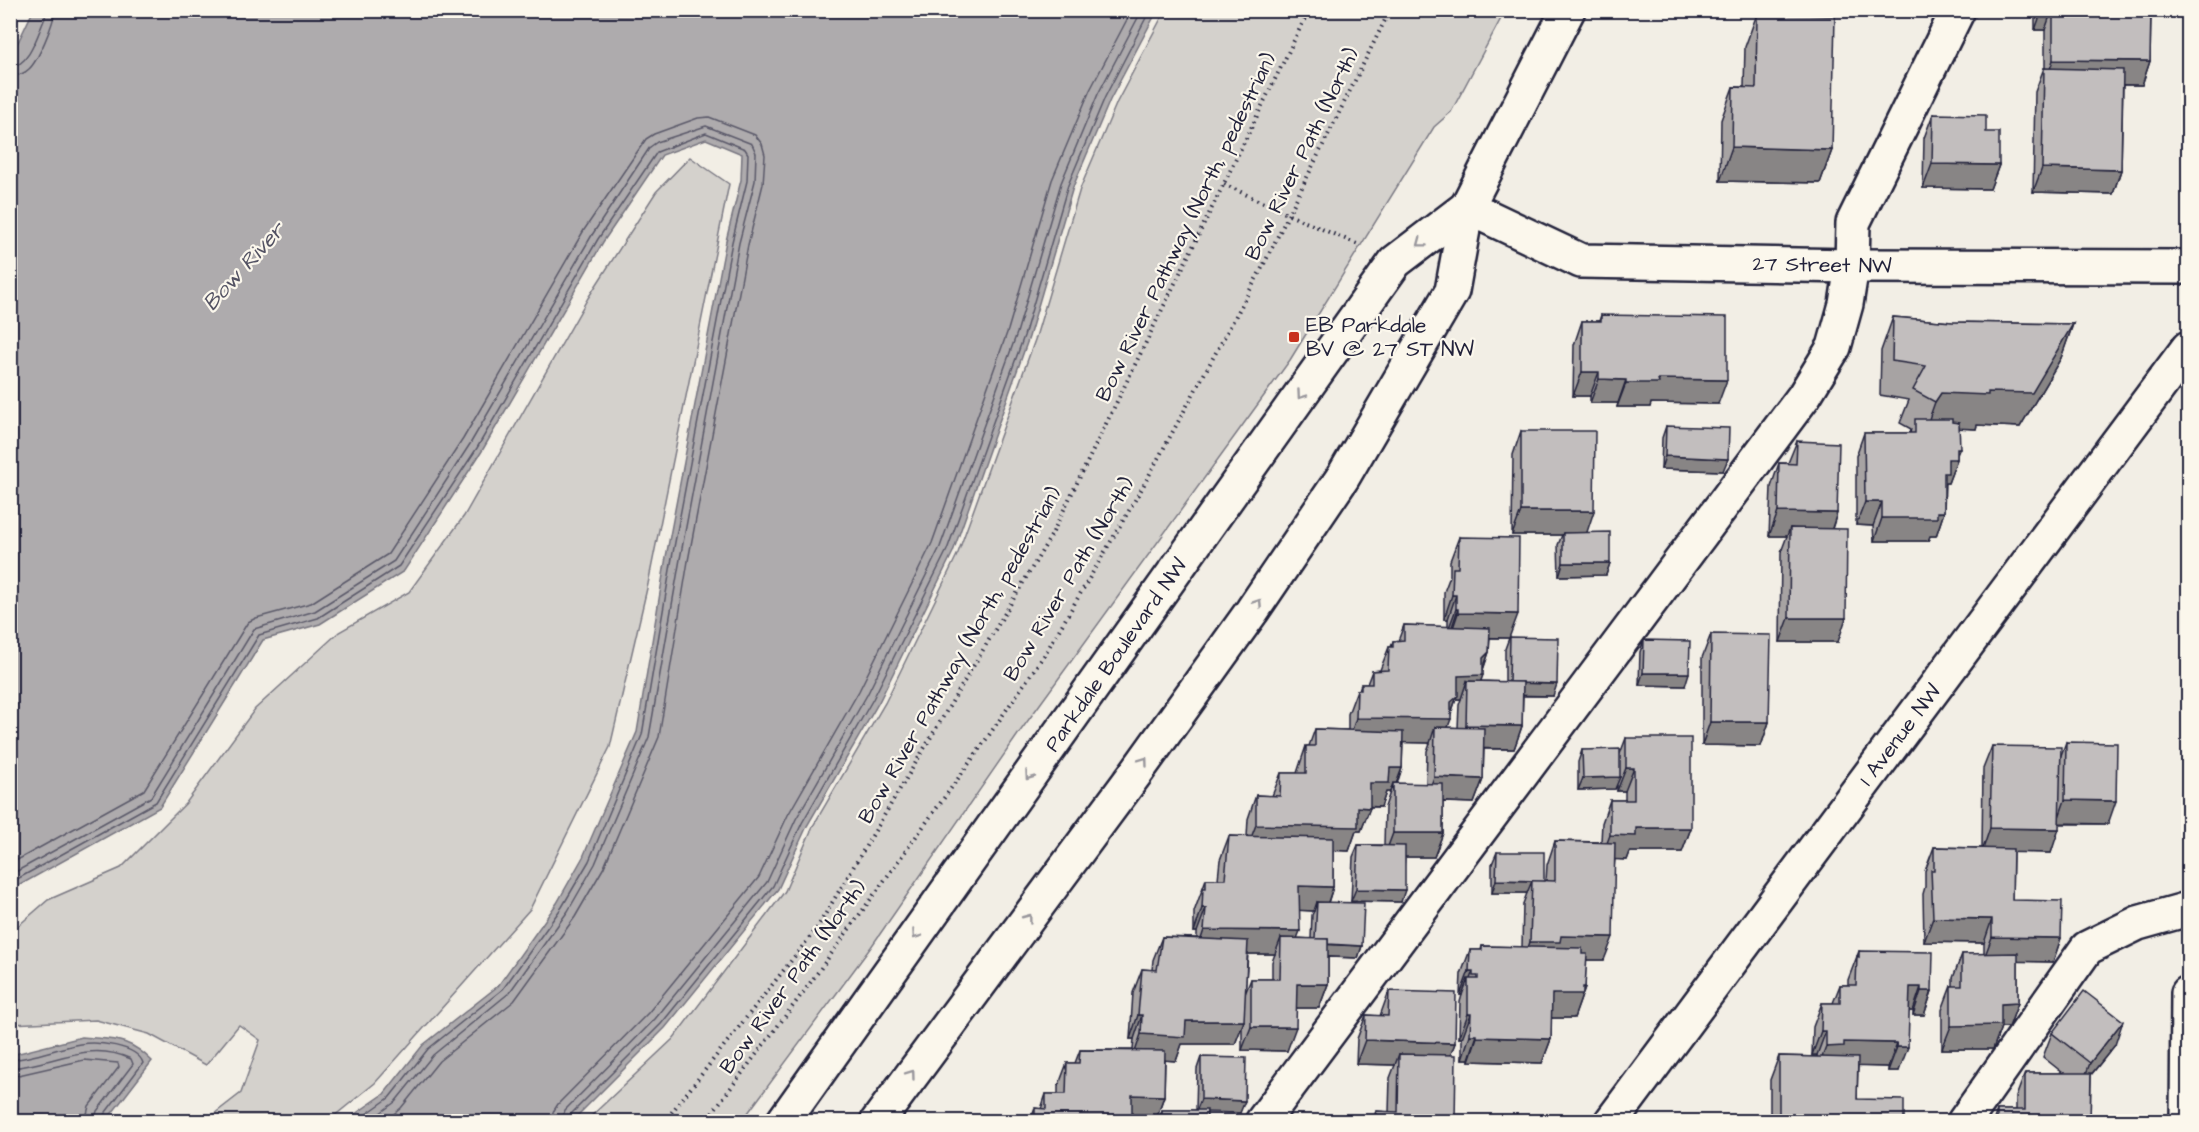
<svg xmlns="http://www.w3.org/2000/svg" width="2199" height="1132" font-family="'Architects Daughter',sans-serif">
	<rect width="100%" height="100%" fill="#f2eee5"/>
	<filter id="ink" filterUnits="userSpaceOnUse"><feTurbulence type="fractalNoise" baseFrequency=".0167" numOctaves="2"/><feDisplacementMap in="SourceGraphic" scale="12" xChannelSelector="R" yChannelSelector="G"/><feConvolveMatrix kernelMatrix="1 2 1 2 8 2 1 2 1" color-interpolation-filters="sRGB"/></filter>
	<g filter="url(#ink)">
		<g fill="#d4d1cc" stroke="#7b7a84" stroke-width="1.5">
			<path d="M1165,11H1505L1451,112L1434,127L1290,360L1019,733L871,947L742,1121H586L673,1039L785,891L813,826L885,703L958,553L1036,337L1080,189L1117,102Z"/>
			<path d="M690,157L729,184L648,584L610,747L530,909L375,1083L328,1121H205L241,1093L260,1040L239,1025L206,1065L149,1034L96,1020L11,1024V932L48,900L121,868L186,803L255,709L339,632L409,592L464,516L588,298L656,192Z"/>
		</g>
		<g fill="#aeabad" stroke="#76747f" stroke-width="1.5">
			<path d="M33,11H1157L1110,100L1073,187L1029,337L953,552L879,702L807,826L778,889L665,1028L572,1121H345L384,1094L423,1045L498,986L557,903L583,857L637,732L666,557L726,241L741,180L742,154L706,139L662,155L603,242L482,451L404,571L320,624L263,640L160,807L11,890L10,59Z"/>
			<path d="M82,1037C114,1040 128,1037 152,1061L106,1121H11V1055Z"/>
		</g>
		<g fill="none" stroke-linecap="round" stroke-linejoin="round">
			<g stroke="#5a5969" stroke-width="1.5">
				<path d="M10,67C30,66 38,33 45,18L46,10"/>
				<path d="M10,76C17,76 24,74 29,69C38,61 54,23 55,10"/>
				<path d="M10,864L144,790L248,622L256,618L311,603L388,554L463,439L584,230L646,139L654,134L698,118L709,117L755,135L762,144L765,155L763,184L748,245L688,561L659,737L604,867L575,917L514,1001L439,1061L401,1108L384,1122"/>
				<path d="M10,875L151,797L254,629L315,611L394,561L470,444L592,235L650,147L657,142L706,126L752,144L756,153L755,181L739,243L680,559L649,737L595,864L568,911L509,993L433,1055L395,1102L368,1122"/>
				<path d="M10,883L156,802L259,635L318,618L399,566L477,448L598,239L657,152L706,133L745,149L748,154L747,181L732,242L672,558L642,735L589,861L562,907L503,989L428,1049L389,1098L355,1122"/>
				<path d="M10,1060C34,1058 57,1048 80,1044C96,1041 137,1045 143,1063L103,1116L101,1122"/>
				<path d="M10,1068C54,1065 87,1039 131,1059L133,1064L97,1111L94,1122"/>
				<path d="M10,1077L84,1060L118,1063L119,1067L89,1106L85,1122"/>
				<path d="M552,1122L553,1112L558,1104L648,1013L759,877L788,815L859,691L932,543L1008,330L1052,180L1090,90L1132,10"/>
				<path d="M561,1122L565,1110L655,1019L767,882L796,819L867,695L940,547L1017,333L1061,183L1098,94L1142,10"/>
				<path d="M569,1122L570,1115L661,1024L773,886L802,823L873,699L947,550L1024,336L1068,185L1105,97L1150,10"/>
			</g>
			<g stroke="#22223b" stroke-width="38">
				<g id="minor">
					<path d="M1467,207L1581,261L1852,266L2188,267"/>
					<path d="M1262,1122L1804,396L1834,347L1846,304L1852,266L1853,223L1958,10"/>
					<path d="M1611,1122L2188,348"/>
					<path d="M1964,1122L2087,948L2138,923L2188,909"/>
					<path d="M2187,1122L2188,993"/>
				</g>
			</g>
			<g stroke="#22223b" stroke-width="38">
				<g id="major">
					<path d="M783,1122L1395,262L1467,207"/>
					<path d="M877,1122L1135,774L1252,611L1343,477L1452,291L1467,207L1568,10"/>
				</g>
			</g>
			<g stroke="#22223b" stroke-width="4" stroke-dasharray="1.5 4.5" stroke-linecap="butt">
				<path d="M1224,184L1289,215L1357,244"/>
				<path d="M664,1122L817,928L1051,536L1309,10"/>
				<path d="M705,1122L805,990L978,751L1045,654L1141,490L1262,268L1390,10"/>
			</g>
			<use href="#minor" stroke="#fbf7ec" stroke-width="33"/>
			<use href="#major" stroke="#fbf7ec" stroke-width="33"/>
		</g>
		<g fill="#a7a3a3" stroke="#22223b" stroke-width="1.5" fill-rule="evenodd">
			<path d="M2035,10H2151L2150,61L2142,85H2123L2121,170L2113,194L2033,192L2035,92L2044,68H2045V30H2035Z"/>
			<path d="M1757,14L1832,150L1820,183L1720,181L1721,120L1733,87H1744L1745,47Z"/>
			<path d="M1933,114L1986,132L1999,165L1990,189L1923,188L1924,138Z"/>
			<path d="M1601,315L1718,404L1651,403L1650,407H1617L1618,403H1590V396H1573L1574,345L1582,321H1599Z"/>
			<path d="M1893,317L1952,322L2073,324L2061,358L2020,427L1977,425L1976,429L1959,428L1957,459L1948,483H1945L1944,512L1936,536H1930L1928,541H1874L1873,526L1856,525V456L1864,433H1910L1911,429L1900,423L1909,400L1880,395L1881,351Z"/>
			<path d="M1666,426L1723,471L1661,469L1662,438Z"/>
			<path d="M1521,431L1587,532L1610,563L1606,575L1559,576L1558,545L1562,535H1512L1513,455Z"/>
			<path d="M1797,441L1837,513L1832,529L1838,642H1780L1781,552L1787,536H1769L1771,487L1779,463H1788Z"/>
			<path d="M1459,537L1510,637L1553,696H1523L1522,726L1514,749H1484L1483,779L1474,803L1443,802V833L1434,857H1405L1401,902L1351,901L1353,857L1358,845H1384L1385,807L1390,792H1386L1381,807H1370L1361,831H1356L1349,851L1333,850V887L1328,903L1362,946L1358,958L1328,957V984L1319,1008H1296L1287,1051L1242,1050V1025L1235,1044H1182L1176,1061L1165,1060L1164,1096L1156,1119H1132V1122H1030L1035,1108L1041,1109L1046,1094H1058V1087L1067,1063H1075L1080,1050H1133L1134,1039H1130L1133,993L1142,969L1152,970L1153,960L1162,937L1197,938V932H1194V912L1206,879H1218L1220,860L1229,836L1247,837L1248,819L1256,795L1272,796L1281,773H1297L1306,746H1309L1315,729L1348,730V714L1357,690H1359L1361,684H1367L1372,671L1380,670L1389,647H1391L1393,641H1398L1404,625L1448,627V619H1444V592L1450,576V561ZM1490,638H1509L1505,649V682L1481,681L1483,670L1489,652ZM1456,699H1461L1459,705L1458,728L1448,727L1451,714ZM1403,742L1430,743L1427,751L1426,784H1397L1402,768ZM1299,910L1314,911L1312,915L1311,939L1297,938ZM1248,954H1275L1272,962V979H1251L1245,994Z"/>
			<path d="M1711,634L1769,722L1761,746L1702,745V658Z"/>
			<path d="M1644,640L1685,686L1639,685L1640,652Z"/>
			<path d="M1626,738L1691,828L1682,852H1630L1627,860L1615,859L1604,960H1586L1585,987L1574,1018H1551V1039L1542,1063L1469,1061V1059H1462V1038H1459L1460,1002L1462,995H1460L1461,974L1470,950H1481L1482,946L1522,947L1523,904L1527,893H1492V864L1497,852L1544,881H1546L1547,865L1555,841L1601,842L1602,823L1610,800H1625V791H1617V785L1615,789L1578,790V762L1582,750L1620,754Z"/>
			<path d="M2066,742L2108,824H2059L2051,853L2013,852L2012,900L2061,938L2053,962L2018,961V1003L2009,1027H2001L1993,1049H1942V1010L1951,986H1953V978L1962,954H1984V943L1924,942L1923,894L1925,887V871L1934,847L1982,848L1983,769L1992,746L2060,758Z"/>
			<path d="M1859,951L1932,991L1924,1015H1913V1011H1909L1899,1071H1888V1067L1858,1066L1857,1099L1904,1122H1770V1080L1779,1056L1817,1057V1055H1812L1813,1027L1822,1003H1833L1840,985H1848V980Z"/>
			<path d="M1389,991L1455,1043L1450,1055L1455,1122H1372L1376,1111L1389,1112L1390,1078L1395,1065L1356,1064L1357,1039L1366,1015L1380,1016Z"/>
			<path d="M2052,1033L2115,1045L2091,1075L2090,1122H1993L1997,1110H2016V1097L2025,1073H2063L2043,1057Z"/>
			<path d="M1201,1057L1240,1113L1207,1112L1206,1122H1158L1162,1110H1196L1197,1069Z"/>
		</g>
		<g fill="#888585" stroke="#22223b" stroke-width="1.5">
			<path d="M2042,10H2052L2045,30H2035Z"/>
			<path d="M2053,60L2150,61L2142,85L2045,84Z"/>
			<path d="M1732,147L1832,150L1820,183L1720,181Z"/>
			<path d="M1932,164L1999,165L1990,189L1923,188Z"/>
			<path d="M2042,168L2121,170L2113,194L2033,192Z"/>
			<path d="M2073,324L2061,358L2020,427L1977,425L1976,429L1929,427L1923,436L1935,402L1941,393L1988,392Z"/>
			<path d="M1582,372H1599L1590,396H1573Z"/>
			<path d="M1599,379L1626,380L1618,403H1590Z"/>
			<path d="M1658,379L1727,380L1718,404L1651,403L1650,407H1617L1626,383Z"/>
			<path d="M1957,448H1960L1955,459H1957L1948,483H1945L1936,496L1948,459Z"/>
			<path d="M1665,456L1728,459L1723,471L1661,469Z"/>
			<path d="M1865,502H1882L1873,526L1856,525Z"/>
			<path d="M1521,511H1594L1586,535L1563,533L1562,535H1512Z"/>
			<path d="M1778,512L1837,513L1829,537L1790,528L1787,536H1769Z"/>
			<path d="M1944,512L1936,536H1930L1928,541H1874L1882,518Z"/>
			<path d="M1563,563H1610L1606,575L1559,576Z"/>
			<path d="M1452,595H1456L1448,619H1444Z"/>
			<path d="M1456,609H1458L1450,633H1447Z"/>
			<path d="M1458,613L1518,614L1509,638L1450,637Z"/>
			<path d="M1789,618H1846L1838,642H1780Z"/>
			<path d="M1489,652L1481,675H1483L1474,699L1467,681L1461,699H1456L1449,719H1451L1442,743L1435,727L1430,743L1348,742L1356,718L1458,676L1483,658Z"/>
			<path d="M1643,673H1689L1685,686L1639,685Z"/>
			<path d="M1509,683L1557,684L1553,696L1505,695Z"/>
			<path d="M1710,722H1769L1761,746L1702,745Z"/>
			<path d="M1466,725L1522,726L1514,749L1457,748Z"/>
			<path d="M1390,768H1402L1393,792V783L1390,792H1386L1381,807L1361,806L1370,783Z"/>
			<path d="M1626,768H1634L1625,791H1617Z"/>
			<path d="M1434,777L1483,779L1474,803L1425,801Z"/>
			<path d="M1620,777L1615,789L1578,790L1583,778Z"/>
			<path d="M2065,800L2116,801L2108,824L2057,823Z"/>
			<path d="M1358,807L1370,808L1361,831H1356L1349,851L1247,848L1256,825Z"/>
			<path d="M1636,828H1691L1682,852H1630L1627,860L1601,859L1610,835Z"/>
			<path d="M1990,828L2059,829L2051,853L1982,852Z"/>
			<path d="M1393,833H1443L1434,857H1384Z"/>
			<path d="M1496,880L1532,881L1527,893H1492Z"/>
			<path d="M1299,886L1333,887L1325,911L1317,902L1314,911L1290,910Z"/>
			<path d="M1356,889L1405,890L1401,902L1351,901Z"/>
			<path d="M1202,908H1206L1197,932H1194Z"/>
			<path d="M1933,918L1992,919L1984,943L1924,942Z"/>
			<path d="M1204,930L1300,931L1291,954L1281,938L1275,954H1196Z"/>
			<path d="M1561,936L1613,937L1604,960H1554L1522,966L1530,942Z"/>
			<path d="M1992,937L2061,938L2053,962L1983,961Z"/>
			<path d="M1314,944L1362,946L1358,958L1310,956Z"/>
			<path d="M1469,971H1473L1468,984V979L1462,995H1460Z"/>
			<path d="M1297,984H1328L1319,1008H1288Z"/>
			<path d="M1583,987H1585L1574,1018H1543L1552,994Z"/>
			<path d="M1910,987H1921L1913,1011H1901Z"/>
			<path d="M1921,991H1932L1924,1015H1913Z"/>
			<path d="M2018,1003L2009,1027H2001L1993,1049H1942L1951,1026L2001,1004Z"/>
			<path d="M1468,1014H1471L1462,1038H1459Z"/>
			<path d="M1138,1015H1142L1134,1039H1130Z"/>
			<path d="M1186,1021H1244L1235,1044H1182L1176,1061L1133,1058L1141,1034Z"/>
			<path d="M2123,1021L2115,1045L2081,1087L2090,1063Z"/>
			<path d="M1251,1027H1296L1287,1051L1242,1050Z"/>
			<path d="M1821,1031H1826L1817,1055H1812Z"/>
			<path d="M1470,1035H1477L1469,1059H1462Z"/>
			<path d="M1477,1037L1551,1039L1542,1063L1469,1061Z"/>
			<path d="M1365,1040L1455,1043L1446,1067L1399,1054L1395,1065L1356,1064Z"/>
			<path d="M1844,1042L1897,1043L1888,1067L1836,1066L1817,1071L1826,1047Z"/>
			<path d="M1897,1047H1908L1899,1071H1888Z"/>
			<path d="M1132,1095L1164,1096L1156,1119H1124Z"/>
			<path d="M1201,1099L1245,1101L1240,1113L1196,1112Z"/>
		</g>
		<g fill="#c2bebe" stroke="#22223b" stroke-width="1.5">
			<path d="M2053,10H2151L2150,61L2053,60Z"/>
			<path d="M1757,14L1835,16L1832,150L1732,147L1733,87L1756,88Z"/>
			<path d="M2044,68L2123,70L2121,170L2042,168Z"/>
			<path d="M1933,114L1986,115V132H1999V165L1932,164Z"/>
			<path d="M1601,315L1727,317V380L1658,379L1659,383H1626V380L1599,379V372H1582V321H1601Z"/>
			<path d="M1893,317L1952,322L2073,324L2032,393L1988,392V395L1941,393L1935,402L1913,390L1926,366L1892,361Z"/>
			<path d="M1915,419H1952V422L1959,423L1960,448H1957V459H1948V473H1944V512H1937V518H1882V502H1865L1864,433H1915Z"/>
			<path d="M1666,426L1729,428L1728,459L1665,456Z"/>
			<path d="M1521,431H1595L1594,511H1521Z"/>
			<path d="M1797,441L1839,443L1837,513L1778,512L1779,463L1796,464Z"/>
			<path d="M1790,528L1847,529L1846,618H1789Z"/>
			<path d="M1610,532V563H1563V533Z"/>
			<path d="M1459,537L1519,538L1518,614L1458,613V609H1456V595H1452L1453,568H1458Z"/>
			<path d="M1404,625L1490,628L1489,652L1483,658V675L1458,676V696L1451,702V719L1356,718L1357,690H1361V684H1372V671L1388,670L1389,647H1393V641L1404,640Z"/>
			<path d="M1711,634L1771,635L1769,722H1710Z"/>
			<path d="M1510,637L1558,638L1557,684L1523,683V682H1509Z"/>
			<path d="M1644,640L1690,641L1689,673H1643Z"/>
			<path d="M1467,681L1523,682L1522,726L1466,725Z"/>
			<path d="M1435,727L1484,728L1483,779L1434,777Z"/>
			<path d="M1315,729L1403,732L1402,768H1390L1389,783H1370V808L1358,807V827L1256,825V795L1280,796L1281,773H1306V746H1315Z"/>
			<path d="M1626,738H1691V828H1636V836L1610,835V800H1634V768H1626Z"/>
			<path d="M2066,742L2117,743L2116,801L2065,800Z"/>
			<path d="M1992,746L2061,747L2059,829L1990,828Z"/>
			<path d="M1620,749V777L1583,778L1582,750Z"/>
			<path d="M1393,783L1443,784V833H1393Z"/>
			<path d="M1229,836L1333,838V887L1299,886L1300,931L1204,930L1206,908H1202L1203,888H1206V879H1225Z"/>
			<path d="M1555,841L1615,843L1613,937L1561,936L1560,942H1530L1532,880L1555,881Z"/>
			<path d="M1358,845L1405,846V890L1356,889Z"/>
			<path d="M1934,847L2013,849L2012,900L2062,901L2061,938L1992,937V919L1933,918L1931,870H1934Z"/>
			<path d="M1497,852H1544V881L1496,880Z"/>
			<path d="M1317,902L1364,903L1362,946L1328,944V939H1315Z"/>
			<path d="M1162,937L1248,941L1244,1021H1186L1185,1037L1141,1034L1142,1015H1138L1142,969L1157,970Z"/>
			<path d="M1281,938L1328,939V984H1297L1296,1027H1251V979H1280Z"/>
			<path d="M1482,946L1582,948V954H1587L1585,987H1583V994H1552L1551,1039L1477,1037V1035H1470L1471,1014H1468V979H1478V976H1473V971H1469L1470,950H1482Z"/>
			<path d="M1859,951L1933,952L1932,991H1921V987H1910L1908,1047H1897V1043L1844,1042V1046L1826,1047V1031H1821L1822,1003H1840V985H1856L1857,956L1859,957Z"/>
			<path d="M2018,953V1003L2001,1004V1025L1951,1026V986H1962V954Z"/>
			<path d="M1389,991L1456,993L1455,1043L1365,1040L1366,1015L1388,1016Z"/>
			<path d="M2084,991L2123,1021L2090,1063L2052,1033Z"/>
			<path d="M1080,1050L1165,1051L1164,1096L1132,1095V1122H1035V1108L1046,1109V1094H1066L1067,1063H1079Z"/>
			<path d="M1399,1054L1456,1055L1455,1122H1376V1111L1398,1112Z"/>
			<path d="M1779,1056L1858,1058L1857,1099L1904,1100V1122H1779Z"/>
			<path d="M1201,1057L1246,1058L1245,1101L1201,1099Z"/>
			<path d="M2025,1073H2091L2090,1122H1997V1110H2025Z"/>
			<path d="M1162,1110H1207L1206,1122H1162Z"/>
		</g>
		<defs><path id="oneway-chevron" d="M-2-3.5L2.5 0L-2 3.5" fill="none" stroke-width="1.6" stroke-linecap="round" stroke-linejoin="round" transform="scale(1.5)"/></defs>
		<g stroke="#99979c">
			<use href="#oneway-chevron" transform="translate(1421 243) rotate(143)"/>
			<use href="#oneway-chevron" transform="translate(1301 395) rotate(125)"/>
			<use href="#oneway-chevron" transform="translate(1258 603) rotate(-56)"/>
			<use href="#oneway-chevron" transform="translate(1144 761) rotate(-54)"/>
			<use href="#oneway-chevron" transform="translate(1029 776) rotate(125)"/>
			<use href="#oneway-chevron" transform="translate(1028 918) rotate(-53)"/>
			<use href="#oneway-chevron" transform="translate(916 935) rotate(125)"/>
			<use href="#oneway-chevron" transform="translate(911 1074) rotate(-54)"/>
		</g>
	</g>
	<rect fill="#c8321e" stroke="#fbf7ec" stroke-width="2" x="1288" y="331" width="12" height="12" rx="3"/>
	<g text-anchor="middle" dominant-baseline="central" stroke-width="4.5" stroke-linejoin="round" paint-order="stroke">
		<g font-size="21" fill="#22223b" stroke="#fbf7ec">
			<text transform="translate(1302 154) rotate(-64)">Bow River Path (North)</text>
			<text transform="translate(1186 227) rotate(-64)">Bow River Pathway (North, pedestrian)</text>
			<text transform="translate(1822 265) rotate(1)">27 Street NW</text>
			<text transform="translate(1069 579) rotate(-59)">Bow River Path (North)</text>
			<text transform="translate(960 655) rotate(-60)">Bow River Pathway (North, pedestrian)</text>
			<text transform="translate(1116 655) rotate(-55)">Parkdale Boulevard NW</text>
			<text transform="translate(1900 735) rotate(-53)">1 Avenue NW</text>
			<text transform="translate(793 977) rotate(-54)">Bow River Path (North)</text>
		</g>
		<g font-size="21" fill="#22223b" stroke="#fbf7ec" text-anchor="start">
			<text x="1306" y="325">EB Parkdale<tspan x="1306" dy="24">BV @ 27 ST NW</tspan></text>
		</g>
		<g font-size="22" font-style="italic" fill="#535263" stroke="#fbf7ec">
			<text transform="translate(244 267) rotate(-48)">Bow River</text>
		</g>
	</g>
	<rect width="2199" height="1132" fill="none" stroke="#fbf7ec" stroke-width="36"/>
	<rect x="18" y="18" width="2163" height="1096" fill="none" stroke="#22223b" stroke-width="2" filter="url(#ink)"/>
</svg>
